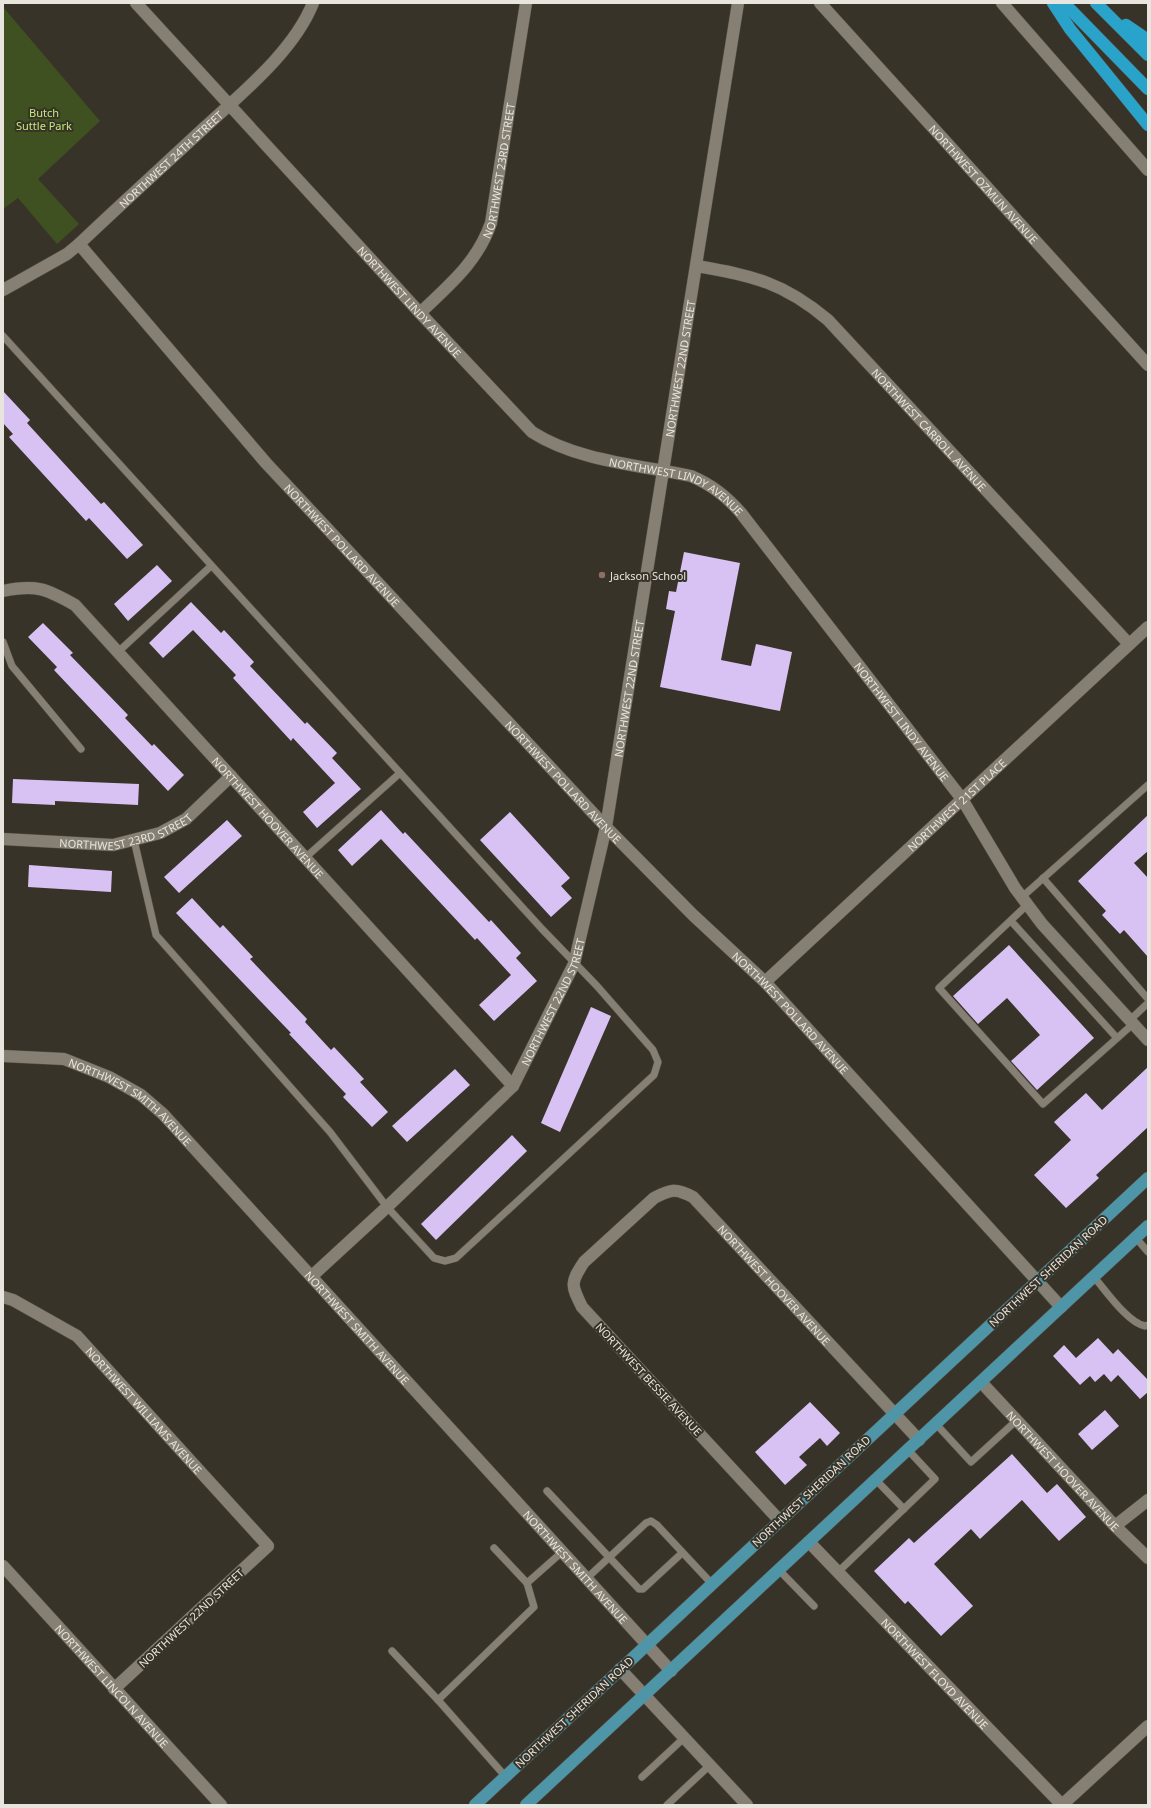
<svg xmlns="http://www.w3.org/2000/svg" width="1151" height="1808" font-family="'Noto Sans',sans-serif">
	<rect width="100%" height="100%" fill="#383328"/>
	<path fill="#3f5121" d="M3,7L100,121L38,179L79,224L57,244L18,198L3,209Z"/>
	<g fill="#d8c2f3">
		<path d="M3,391L30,420L27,423L101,504L104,502L143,545L127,559L89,518L86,521L9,437L13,434L3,423Z"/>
		<path d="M684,552L740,563L721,660L751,666L756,644L792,652L780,711L660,687L675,611L666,609L669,591L676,592Z"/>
		<path d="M157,565L172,581L128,621L114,604Z"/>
		<path d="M191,602L221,633L224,630L254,662L250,666L305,724L307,722L337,753L332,758L361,789L317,828L303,812L335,783L293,738L291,741L233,678L236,675L193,630L163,658L149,643Z"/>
		<path d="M43,623L73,653L70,655L128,715L125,718L152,746L154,744L184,775L168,791L54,670L57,667L28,637Z"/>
		<path d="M13,779L139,784L138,805L55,801V805L12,803Z"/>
		<path d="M381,810L403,834L405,832L489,922L491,920L521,953L516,958L537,981L494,1021L479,1005L511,975L477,938L475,940L381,839L352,866L338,850Z"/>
		<path d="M510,812L570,878L561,886L572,898L551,917L480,840Z"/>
		<path d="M1148,815V851L1134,863L1148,878V957L1124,930L1120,934L1102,915L1106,911L1078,881Z"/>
		<path d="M227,820L242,836L179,893L164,877Z"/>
		<path d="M29,865L112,871L111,892L28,887Z"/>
		<path d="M192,898L220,928L223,925L253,957L250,959L307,1019L305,1022L331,1050L334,1047L364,1079L360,1082L388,1112L372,1127L343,1097L346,1094L289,1034L291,1033L176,913Z"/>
		<path d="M1009,945L1094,1038L1037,1090L1011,1061L1040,1035L1007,998L978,1024L953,996Z"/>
		<path d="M591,1007L611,1016L560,1132L541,1123Z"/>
		<path d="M1148,1067V1127L1096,1175L1099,1178L1066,1208L1034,1175L1071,1140L1054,1122L1086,1093L1102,1110Z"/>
		<path d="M455,1069L470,1085L407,1142L392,1126Z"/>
		<path d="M512,1135L527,1151L436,1240L421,1224Z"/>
		<path d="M1098,1338L1113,1354L1118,1349L1148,1380V1392L1140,1399L1118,1375L1111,1382L1104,1374L1095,1382L1090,1376L1080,1385L1053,1356L1064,1345L1076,1358Z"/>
		<path d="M810,1402L840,1433L827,1446L820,1438L799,1457L807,1465L785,1485L755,1452Z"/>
		<path d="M1105,1410L1119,1426L1092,1450L1078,1434Z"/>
		<path d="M1012,1454L1047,1493L1057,1484L1086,1517L1059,1541L1022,1500L980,1539L971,1529L934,1564L973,1606L941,1636L908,1601L905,1604L874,1571L909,1538L914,1543Z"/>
	</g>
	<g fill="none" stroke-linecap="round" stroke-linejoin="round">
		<g stroke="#535046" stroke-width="8">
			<g id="lane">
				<path d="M3,336L542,929L597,986L653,1050L658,1062L654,1075L456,1258L445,1261L434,1258L387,1207L330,1132L156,935L134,840"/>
				<path d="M3,642L12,666L81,749"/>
				<path d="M118,652L211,566"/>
				<path d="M306,857L400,773"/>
				<path d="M1043,878L1148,999"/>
				<path d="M1022,897L1148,785"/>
				<path d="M1027,905L939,988L1043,1104L1133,1024"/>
				<path d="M1011,921L1117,1038"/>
				<path d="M1130,1020L1148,1003"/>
				<path d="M1136,1238L1148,1252"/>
				<path d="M1094,1277C1106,1291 1128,1323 1145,1326L1148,1325"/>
				<path d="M936,1424L971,1462L1017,1420"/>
				<path d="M876,1480L904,1509"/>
				<path d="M547,1491L639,1589H643L682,1553"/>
				<path d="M494,1548L527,1583"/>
				<path d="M779,1570L814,1606"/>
				<path d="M838,1572L935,1479L908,1450"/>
				<path d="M586,1579L646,1523L651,1521L657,1525L712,1584"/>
				<path d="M392,1651L438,1700"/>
				<path d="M505,1776L438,1700L534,1607L527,1583L562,1552"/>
				<path d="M642,1777L685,1737"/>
				<path d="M667,1805L710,1765"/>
			</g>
		</g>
		<g stroke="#535046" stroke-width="13">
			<g id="street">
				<path id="s1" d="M136,3L420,313L532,432C577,461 639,465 691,476C712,485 726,496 741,513L962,799L1015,888L1042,924L1148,1040"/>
				<path id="s2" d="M820,3L1148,365"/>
				<path d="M1002,3L1148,170"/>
				<path id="s3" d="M79,244L266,463L606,827L693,915L765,982L1061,1307"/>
				<path id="s4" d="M697,266C753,276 783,282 828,320L1129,644"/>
				<path id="s5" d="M3,290L67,254L79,244C120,205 162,167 204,128C242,93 294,51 313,3"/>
				<path id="s6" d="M420,313C449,285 477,263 491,223L526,3"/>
				<path id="s7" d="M3,591C36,584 47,589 75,605L513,1086"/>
				<path id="s8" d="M3,839L113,845L160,833L186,819L231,776"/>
				<path id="s9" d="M765,982L1148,627"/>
				<path id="s10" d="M3,1056L64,1059L109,1077L141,1095L163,1114L671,1671"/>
				<path id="s11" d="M312,1276L387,1207L513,1086L574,964L606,827L738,3"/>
				<path id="s12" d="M3,1297L13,1300L77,1336L268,1546L114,1689"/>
				<path id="s13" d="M981,1382L1115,1526L1148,1558"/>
				<path id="s14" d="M780,1521L582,1307C571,1285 570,1283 584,1262L654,1198C671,1189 676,1188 693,1197L919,1440"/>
				<path d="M1115,1526L1148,1500"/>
				<path id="s15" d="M809,1542L1062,1805"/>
				<path id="s16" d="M3,1566L221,1805"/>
				<path d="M620,1669L747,1805"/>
				<path d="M1062,1805L1148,1726"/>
			</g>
		</g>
		<g stroke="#535046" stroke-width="13">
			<g id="primary">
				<path d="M475,1805L1148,1178"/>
				<path d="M526,1805L1148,1226"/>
			</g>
		</g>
		<g stroke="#535046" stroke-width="13">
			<g id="highway">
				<path d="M1053,3L1070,29L1148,125"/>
				<path d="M1064,3L1148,89"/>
				<path d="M1096,3L1148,55"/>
				<path d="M1126,25L1148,40"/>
			</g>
		</g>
		<use href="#lane" stroke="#868074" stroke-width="7"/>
		<use href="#street" stroke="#868074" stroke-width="12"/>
		<use href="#primary" stroke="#4f95a8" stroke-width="12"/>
		<use href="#highway" stroke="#2aa3ca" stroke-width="12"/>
	</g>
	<circle fill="#8d6e63" stroke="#383328" stroke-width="1.5" cx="602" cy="575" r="4"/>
	<g text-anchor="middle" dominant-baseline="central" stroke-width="4" stroke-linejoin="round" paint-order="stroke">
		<g font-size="11" fill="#beea79" stroke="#383328">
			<text x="44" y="112">Butch<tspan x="44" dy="13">Suttle Park</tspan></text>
		</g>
		<g font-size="11" fill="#e8e5de" stroke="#383328">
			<text stroke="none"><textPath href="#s5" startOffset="214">NORTHWEST 24TH STREET</textPath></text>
			<text stroke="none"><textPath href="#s6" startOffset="169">NORTHWEST 23RD STREET</textPath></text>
			<text stroke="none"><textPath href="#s2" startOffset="244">NORTHWEST OZMUN AVENUE</textPath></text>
			<text stroke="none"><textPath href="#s1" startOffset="405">NORTHWEST LINDY AVENUE</textPath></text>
			<text stroke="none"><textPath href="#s11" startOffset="1018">NORTHWEST 22ND STREET</textPath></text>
			<text stroke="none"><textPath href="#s4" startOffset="293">NORTHWEST CARROLL AVENUE</textPath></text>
			<text stroke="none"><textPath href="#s1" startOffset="740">NORTHWEST LINDY AVENUE</textPath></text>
			<text stroke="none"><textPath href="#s3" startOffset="400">NORTHWEST POLLARD AVENUE</textPath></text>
			<text stroke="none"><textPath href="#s11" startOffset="694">NORTHWEST 22ND STREET</textPath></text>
			<text stroke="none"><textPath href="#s1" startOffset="1076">NORTHWEST LINDY AVENUE</textPath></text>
			<text stroke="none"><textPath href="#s3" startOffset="724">NORTHWEST POLLARD AVENUE</textPath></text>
			<text stroke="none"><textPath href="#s9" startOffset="261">NORTHWEST 21ST PLACE</textPath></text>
			<text stroke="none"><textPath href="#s7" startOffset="363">NORTHWEST HOOVER AVENUE</textPath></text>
			<text stroke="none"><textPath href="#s8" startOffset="125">NORTHWEST 23RD STREET</textPath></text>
			<text stroke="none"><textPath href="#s11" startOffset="370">NORTHWEST 22ND STREET</textPath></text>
			<text stroke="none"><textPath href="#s3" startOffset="1048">NORTHWEST POLLARD AVENUE</textPath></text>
			<text stroke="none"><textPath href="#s10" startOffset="141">NORTHWEST SMITH AVENUE</textPath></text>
			<text transform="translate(1048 1271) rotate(-43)">NORTHWEST SHERIDAN ROAD</text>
			<text stroke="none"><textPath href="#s14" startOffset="597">NORTHWEST HOOVER AVENUE</textPath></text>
			<text stroke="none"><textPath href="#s10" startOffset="464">NORTHWEST SMITH AVENUE</textPath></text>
			<text transform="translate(649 1379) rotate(47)">NORTHWEST BESSIE AVENUE</text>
			<text stroke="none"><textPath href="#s12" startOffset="184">NORTHWEST WILLIAMS AVENUE</textPath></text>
			<text stroke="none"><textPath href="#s13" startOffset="121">NORTHWEST HOOVER AVENUE</textPath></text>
			<text transform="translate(811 1491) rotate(-43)">NORTHWEST SHERIDAN ROAD</text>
			<text stroke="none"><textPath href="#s10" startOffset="788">NORTHWEST SMITH AVENUE</textPath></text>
			<text transform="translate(191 1618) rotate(-43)">NORTHWEST 22ND STREET</text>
			<text stroke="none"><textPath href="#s15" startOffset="182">NORTHWEST FLOYD AVENUE</textPath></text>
			<text stroke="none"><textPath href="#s16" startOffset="162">NORTHWEST LINCOLN AVENUE</textPath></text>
			<text transform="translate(574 1712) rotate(-43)">NORTHWEST SHERIDAN ROAD</text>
		</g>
		<g font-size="11" fill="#e8e5de" stroke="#383328" text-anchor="start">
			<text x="610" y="575">Jackson School</text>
		</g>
	</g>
	<rect width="1151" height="1808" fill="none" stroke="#e8e5de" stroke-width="8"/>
</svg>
